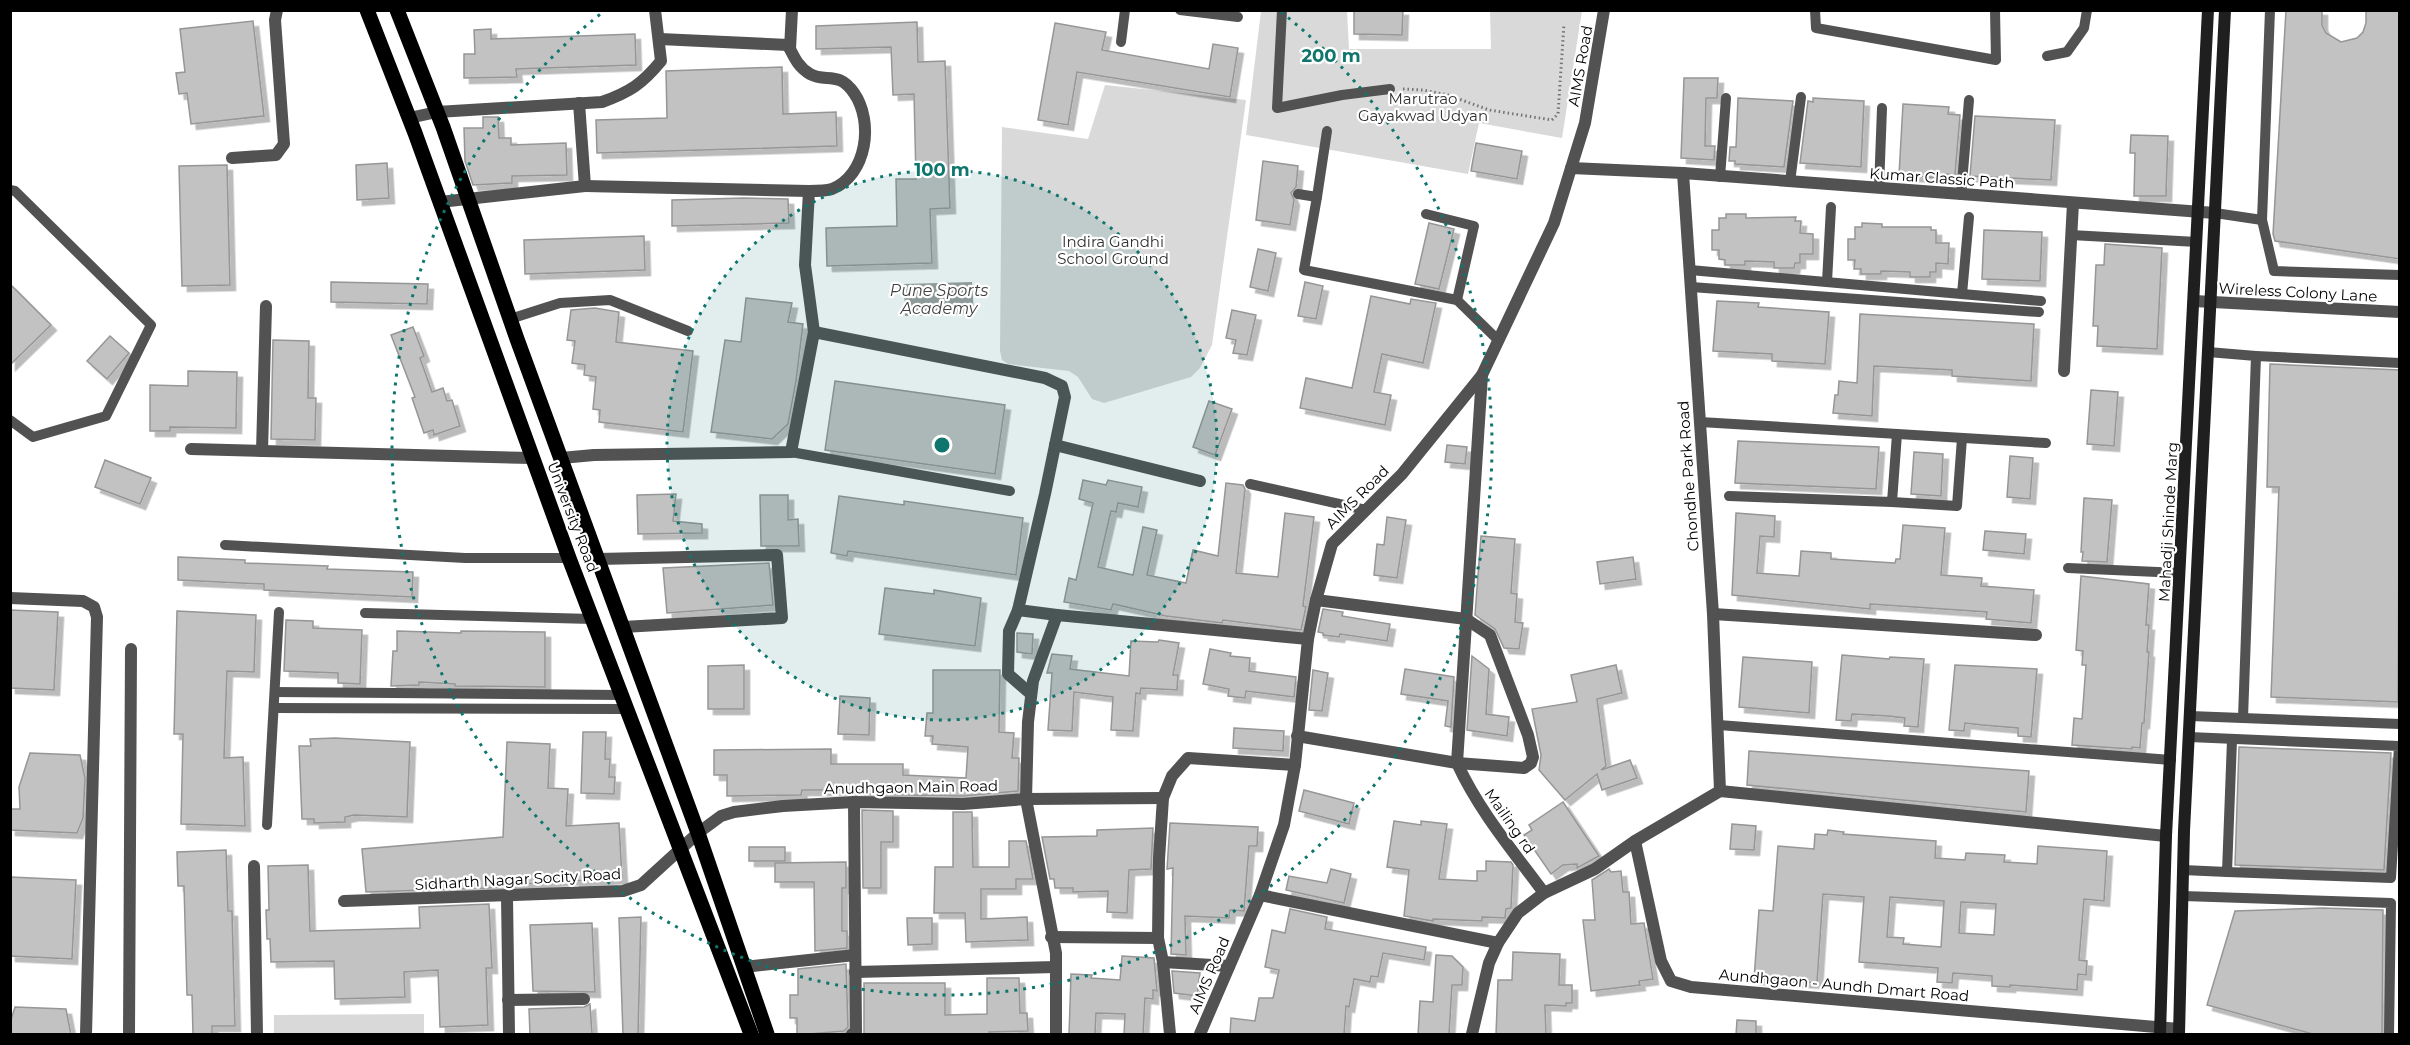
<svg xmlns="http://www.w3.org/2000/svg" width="2410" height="1045" font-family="Montserrat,sans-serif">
	<defs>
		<filter id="shadow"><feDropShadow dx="5.5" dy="5.5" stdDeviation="0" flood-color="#0004"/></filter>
	</defs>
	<rect width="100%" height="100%" fill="#fff"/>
	<g fill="#d9d9d9">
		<path d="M1261,11H1347L1349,49H1491L1490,11H1582L1562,138L1479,123L1468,174L1246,135Z"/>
		<path d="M1105,85L1246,100L1212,345L1200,368L1191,377L1104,403L1092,399L1078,377L1069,371L1008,364L1002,360L1000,351L1002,127L1088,139Z"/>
		<path d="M424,1014V1034H274V1015Z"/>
	</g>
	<path fill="#a0a0a0" d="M972,282L974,314L905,316L904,284Z"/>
	<g fill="#c2c2c2" stroke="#969696" stroke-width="1.5" fill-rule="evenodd" filter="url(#shadow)">
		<path d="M1354,10H1403L1402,35L1354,34Z"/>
		<path d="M2286,10H2322V25L2326,33L2341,42L2357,38L2363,32L2366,23V10H2400V259L2275,241L2273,234Z"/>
		<path d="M253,21L264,116L191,124L187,93L179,94L176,73L185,72L180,29Z"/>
		<path d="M917,22L918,62L945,61L950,208L930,209L932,263L827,266L826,228L897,226L896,179H916L914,94L893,95L891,47L816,49V26Z"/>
		<path d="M1055,23L1106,32L1102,50L1209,69L1213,44L1238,48L1230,97L1077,72L1068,125L1038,120Z"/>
		<path d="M491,29V39L635,34L636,65L516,69L517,77L464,78V54H475L474,30Z"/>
		<path d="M782,67L783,114L836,112L837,146L597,153L596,120L667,118L666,71Z"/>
		<path d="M1684,78H1718L1717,98H1706L1705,146H1715L1714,160L1681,158Z"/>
		<path d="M1738,98L1793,101L1784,167L1735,164V161H1729L1730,147H1736Z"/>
		<path d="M1813,98L1864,101L1861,167L1800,163L1808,101L1813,102Z"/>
		<path d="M1903,104L1949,107L1948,114L1960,115L1955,175L1945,174L1944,178L1899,175Z"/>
		<path d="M1975,116L2055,120L2051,180L1970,176Z"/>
		<path d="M483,117H498L499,138H511V145L566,143L567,175L512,176V183L473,185L465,161L464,128H483Z"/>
		<path d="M2131,135L2168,136L2166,196H2134L2135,153H2130Z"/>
		<path d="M1476,143L1522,151L1517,179L1471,171Z"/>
		<path d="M1263,161L1298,166L1296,187L1291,193L1294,200L1290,225L1256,220Z"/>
		<path d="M387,163L389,198L357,200L356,165Z"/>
		<path d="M227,165L230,285L182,286L179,166Z"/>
		<path d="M744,198L788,199L789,223L672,226V200Z"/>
		<path d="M1726,214H1746V218L1796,217L1795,221H1801L1800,233L1813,234V254H1800V263H1795L1794,268H1774V262L1745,261V265H1725V260L1719,259V250H1712V230H1719V218H1726Z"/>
		<path d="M1429,223L1454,229L1439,289L1415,284Z"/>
		<path d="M1862,223L1882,224V227H1931V230H1936V243H1949L1948,264L1936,263V272H1930V277H1910V272L1881,271V274H1861V269H1854L1855,260H1848V239H1855V227H1862Z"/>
		<path d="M1984,230L2042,232L2040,281L1982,279Z"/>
		<path d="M644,236L645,270L525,274L524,240Z"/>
		<path d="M2105,244L2162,248L2157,349L2097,346L2098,326H2093L2096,265H2104Z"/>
		<path d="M1258,249L1276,253L1268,291L1250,287Z"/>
		<path d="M331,282L428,284L427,304L331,302Z"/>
		<path d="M1305,282L1323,286L1316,319L1298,316Z"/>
		<path d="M10,284L51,325L10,365Z"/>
		<path d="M1371,296L1410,304L1411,299L1436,303L1423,363L1382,354L1374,392L1391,395L1385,425L1300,408L1306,378L1352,388Z"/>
		<path d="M746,298L792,303L788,322L803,324L796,381L788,424L772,439L711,432L725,340L741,342Z"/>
		<path d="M1717,301L1759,303L1758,307L1829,312L1825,364L1772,361V354L1713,351Z"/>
		<path d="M595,308L619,312L616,342L693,351L683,432L599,422L600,410L593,409L596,377L584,375L585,365L572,363L575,341L567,340L571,310Z"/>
		<path d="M1232,310L1256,315L1247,355L1233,353L1236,340L1226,338Z"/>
		<path d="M1860,314L2034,324L2031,381L1952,376V370L1874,366L1872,416L1833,413L1835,395H1838L1839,381L1857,383Z"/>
		<path d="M413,327L424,356L420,358L432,392L443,388L447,401L452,400L460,426L434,435L433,430L424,433L412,398L415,397L391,335Z"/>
		<path d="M110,336L129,353L107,379L87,361Z"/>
		<path d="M273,340L309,341L308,398H316L315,440L271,439Z"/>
		<path d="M2270,364L2400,370L2398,702L2271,697L2279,487H2267Z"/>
		<path d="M188,371L237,372L236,428L170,427V431H150V385L188,386Z"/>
		<path d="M835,381L1005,405L995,474L825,450Z"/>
		<path d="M2091,390L2118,392L2114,446L2087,444Z"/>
		<path d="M1209,401L1232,409L1215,455L1193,447Z"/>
		<path d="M1738,441L1879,447L1876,489L1735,483Z"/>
		<path d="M1447,445L1467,447L1465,464L1445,462Z"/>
		<path d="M1914,452L1943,454L1941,496L1911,494Z"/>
		<path d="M2010,456L2033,458L2030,499L2007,497Z"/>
		<path d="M105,460L151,478L140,504L95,487Z"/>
		<path d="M1083,480L1106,485L1108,480L1142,487L1138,507L1118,503L1116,512L1111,511L1098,567L1133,575L1143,527L1157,530L1147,575L1186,583L1193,550L1218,556L1226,483L1243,485L1245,489L1236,573L1278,577L1285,513L1314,517L1303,606L1306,607L1301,630L1223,620L1222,623L1166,616L1113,604L1111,610L1064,602L1069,578L1076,580L1093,503L1079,499Z"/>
		<path d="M676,494L673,521L702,524V533L638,534L637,495Z"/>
		<path d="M760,495H788V520L798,519L799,546H761Z"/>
		<path d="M839,496L904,505V501L1023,518L1016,575L848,551L847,556L831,553Z"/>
		<path d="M2084,498L2112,500L2107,562L2082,561L2083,552H2081Z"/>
		<path d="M1736,513L1775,516L1774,537L1760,536L1757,573L1799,576L1801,551L1831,553V559L1895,563L1896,559H1900L1903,525L1945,528L1941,575L1982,578L1981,586L2034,590L2031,623L1986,619L1987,612L1870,604V609L1732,595Z"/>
		<path d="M1387,517L1406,520L1397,578L1374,575L1377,544L1384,545Z"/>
		<path d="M1985,531L2026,534L2024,554L1983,550Z"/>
		<path d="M1481,536L1515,539L1511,593L1517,594L1515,622L1523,623L1519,649L1504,648L1495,629L1475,615Z"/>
		<path d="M178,557L245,560V563L328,566L327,569L413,572L412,597L264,590V584L178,580Z"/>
		<path d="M1633,557L1636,579L1600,584L1597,562Z"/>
		<path d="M769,563L773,605L667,613L663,568Z"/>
		<path d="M2081,576L2149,584L2146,625H2149L2147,652H2149L2144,723H2142L2140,748L2132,747V749L2072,745L2074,718L2082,719L2086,665H2082L2083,651L2076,650Z"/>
		<path d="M885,588L934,594V590L981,598L975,646L879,634Z"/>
		<path d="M1323,609L1343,612L1342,616L1390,624L1387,641L1340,634L1339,637L1323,635V633L1318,632Z"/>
		<path d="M10,610L58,612L54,690L10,688Z"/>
		<path d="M177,611L256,615L254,672L227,671L224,758L243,757L245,826L181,824L183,734H174Z"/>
		<path d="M286,620L313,621V628L362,630L360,684L338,683V673L284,671Z"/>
		<path d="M397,631L461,633V631L545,632V687L455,686V684L419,682V685L391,686L393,651H397Z"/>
		<path d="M1017,633L1033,634L1032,654L1017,652Z"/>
		<path d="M1159,640L1179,643L1173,675H1178L1177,690L1141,688L1140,694L1136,693L1133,731L1111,730L1113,697L1074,692L1072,731L1048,730L1052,673H1047L1052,654L1072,656L1070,669L1129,676L1131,641L1158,642Z"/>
		<path d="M1210,649L1231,653L1230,656L1250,658L1249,671L1296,677L1294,697L1246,691L1245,698L1228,696L1229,689L1203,684Z"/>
		<path d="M1842,655L1889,659L1890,657L1924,659L1918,727L1904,726L1905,718L1888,716L1852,714L1851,721L1836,720Z"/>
		<path d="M1472,656L1489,669L1486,714L1509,717L1507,736L1467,730Z"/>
		<path d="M1743,657L1812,662L1809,713L1739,707Z"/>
		<path d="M744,665V709H708V666Z"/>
		<path d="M1616,665L1622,693L1597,699L1606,766L1601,770L1630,760L1637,778L1602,790L1597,774L1565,800L1539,770L1541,755L1532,709L1577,702L1571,675Z"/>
		<path d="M1955,665L2037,669L2031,737L2018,736V728L1982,725L1965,723L1964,731L1949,730Z"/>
		<path d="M1405,669L1454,677L1451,727L1445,726L1448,701L1401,694Z"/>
		<path d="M933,670H1000L999,732L1014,733L1012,758H1019L1018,791L963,796L859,794V790H802L801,795L727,796V775H714V750L831,749V764H903V775L966,778L968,747L932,744L933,736H925L927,713H933Z"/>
		<path d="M1313,670L1328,673L1322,711L1309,710Z"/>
		<path d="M840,696L870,698L869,735L838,734Z"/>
		<path d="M1234,728L1284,731L1283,751L1233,748Z"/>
		<path d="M583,732H606L605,759H610L609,777H615L614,794L581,793Z"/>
		<path d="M335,738L410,742L407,817L354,815L345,817V822L314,823V819H302L299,746H311L310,739Z"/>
		<path d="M507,742L550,744L548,788L568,789L566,826L619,823L622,878L574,881V879L488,888L366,892L362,849L503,837Z"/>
		<path d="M2239,747L2391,753L2384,870L2235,865Z"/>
		<path d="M1749,751L2029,771L2026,812L1747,785Z"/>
		<path d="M30,753L80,755L85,778L83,818L77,833L10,830V809H20L19,787Z"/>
		<path d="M1304,790L1354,803L1349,824L1299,811Z"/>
		<path d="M1563,802L1599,856L1577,868V864L1563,865L1551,874L1524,835L1532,830L1529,825Z"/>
		<path d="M862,810L893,811V842H881V888H863Z"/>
		<path d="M953,812H972L973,867H1009V841H1026L1033,879H1016V889H981V919L1027,917L1028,940L966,942L965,913H934L935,867H953Z"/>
		<path d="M1394,821L1421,825V821L1447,824L1439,879L1477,881V871H1486V861L1511,862L1513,865L1511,908L1506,909L1505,918L1482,917V921L1433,919V921L1404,916L1409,870L1387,867Z"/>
		<path d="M1170,823L1258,827L1257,846H1249L1244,911L1230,910L1229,918L1185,916L1186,955L1171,954L1173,868L1167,869Z"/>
		<path d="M1732,824L1756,826L1754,850L1730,849Z"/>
		<path d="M1153,828L1151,869L1129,870L1127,913L1107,912L1108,891L1073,892V888H1055L1054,879H1050L1042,837L1097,836V830Z"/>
		<path d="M1828,830L1844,832L1843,834L1936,841L1935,858L1965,860L1966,853L2005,855L2004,862L2037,864L2038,846L2107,851L2104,901L2084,899L2079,960L2087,961L2086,975L2078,974L2077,990L2010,985V987L1992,986V976L1953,973L1952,983L1937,982L1938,968L1859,962L1864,897L1823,894L1817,983L1754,979L1759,910L1773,911L1778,846L1814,849L1815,834L1827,835ZM1890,897L1944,901L1941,947L1903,944L1904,938L1887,937ZM1961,902L1996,904L1994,935L1959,933Z"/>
		<rect x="749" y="847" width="36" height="14"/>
		<path d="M226,850L228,911H232L235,1026H212V1035H193L192,995H187L184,886H178L177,852Z"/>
		<path d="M846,862V888H842V931H847V948L815,951L814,882H775V863Z"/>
		<path d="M308,865L310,931L420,928L419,907L489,904L492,968H486L488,1025L440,1027L438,970L404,972L405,997L335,999L334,961L271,962L270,939H267L266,910H269L268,866Z"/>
		<path d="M1331,869L1351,874L1344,903L1286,890L1289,876L1327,883Z"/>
		<path d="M1609,869L1611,872L1621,871L1623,892H1629L1631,924L1644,923L1653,979L1639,981L1640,985L1591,991L1583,920H1595L1592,880Z"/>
		<path d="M10,877L76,880L72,959L10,956Z"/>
		<path d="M2323,908L2383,910L2382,1035H2316L2207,1005L2235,911Z"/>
		<path d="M1290,909L1327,917L1325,929L1426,947L1424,960L1383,953L1378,977L1371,976L1370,982L1354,979L1349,1007L1346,1006L1344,1035H1230L1231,1018L1255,1021L1259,998H1273L1279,970L1265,967L1272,930L1285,933Z"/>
		<path d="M641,917L638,1035H623L619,918Z"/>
		<path d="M907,918H932V944L908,945Z"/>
		<path d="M592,923L595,992L533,991L530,925Z"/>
		<path d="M1513,952L1560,954L1559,985H1572V1003H1566V1006L1545,1005L1546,1035H1496L1498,980H1512Z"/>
		<path d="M1436,955L1452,956L1463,967L1462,985H1452L1449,1035H1418L1420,1001L1433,1002Z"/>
		<path d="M1122,956L1154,958L1157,991L1153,990V999L1145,998L1143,1035H1124L1125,1014L1096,1013L1095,1035H1069L1071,974L1092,975L1091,978L1120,980Z"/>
		<path d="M846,964L848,1027L844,1031L797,1035V1018H790V995H798V969Z"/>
		<path d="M1172,971L1200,973L1197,996L1174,993Z"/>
		<path d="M987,978H1019L1020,1013H1027L1028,1031L989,1032V1035H864V983H945V1015L987,1014Z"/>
		<path d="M590,1004L592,1034L530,1035L529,1009L584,1007Z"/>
		<path d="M15,1007L66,1009L71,1035H10V1023Z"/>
		<path d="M1737,1020L1756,1021V1035H1736Z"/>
	</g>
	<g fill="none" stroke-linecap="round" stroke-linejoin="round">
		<path stroke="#747474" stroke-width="3" stroke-dasharray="1.5 3" stroke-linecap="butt" d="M1403,89L1423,90L1448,95L1489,110L1552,120L1558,114L1564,24"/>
		<g stroke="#525252" stroke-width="10">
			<path d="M1180,10L1238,17"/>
			<path d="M1282,10L1277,108L1342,95L1390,89"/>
			<path d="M1815,10L1816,28L1996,60L1995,10"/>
			<path d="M2270,10L2262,220L2274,271L2400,275"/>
			<path d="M1121,42L1125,10"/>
			<path d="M2047,56L2067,52L2084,28L2087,10"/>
			<path d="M1720,177L1726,98"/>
			<path d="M1790,182L1801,97"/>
			<path d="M1879,188L1882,108"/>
			<path d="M10,190L15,191L151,325L106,416L33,437L10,420"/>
			<path d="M1298,194L1317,197L1304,270L1457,300L1498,340"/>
			<path d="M1961,195L1969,100"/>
			<path d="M1317,197L1327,131"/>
			<path d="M2215,213L2262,220"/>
			<path d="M1426,214L1474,226L1457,300"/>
			<path d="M2071,235L2197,242"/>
			<path d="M1690,270L2041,301"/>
			<path d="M1827,282L1831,207"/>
			<path d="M1691,287L2039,312"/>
			<path d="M1962,294L1969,217"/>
			<path d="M510,319L560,303L610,300L688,331"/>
			<path d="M2208,352L2256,356L2243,718"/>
			<path d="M2256,356L2400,363"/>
			<path d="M1700,422L2046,443"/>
			<path d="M791,452L1010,491"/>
			<path d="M1250,484L1366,510"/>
			<path d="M1729,496L1892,502L1897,434"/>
			<path d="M1892,502L1957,506L1962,438"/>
			<path d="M225,545L465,558H569"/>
			<path d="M2068,568L2180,573"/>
			<path d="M365,613L592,619"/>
			<path d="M275,692L621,695"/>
			<path d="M274,708L625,709"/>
			<path d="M2190,716L2400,724"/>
			<path d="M1719,725L2171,760"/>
			<path d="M2189,737L2399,746L2391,878L2227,872"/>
			<path d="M267,825L279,612"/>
			<path d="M2183,870L2227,872L2232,740"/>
			<path d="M2183,896L2391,903L2389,1034"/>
		</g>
		<g stroke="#525252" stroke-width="12">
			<path d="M790,49L792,10"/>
			<path d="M409,118L437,112L602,102C630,92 642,84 661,61L655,10"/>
			<path d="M232,158L276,155L284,144L275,20L277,10"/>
			<path d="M1571,168L1683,173L2215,213"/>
			<path d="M585,186L809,191C816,191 826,191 832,189C867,175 874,122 854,93C838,70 826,83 810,74C798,67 794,57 788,45L660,39"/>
			<path d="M809,191L805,265L814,332"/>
			<path d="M440,202L585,186L579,103"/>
			<path d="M2194,301L2400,312"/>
			<path d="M2064,371L2073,203"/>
			<path d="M1482,375L1457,763C1479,811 1513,851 1544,893"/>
			<path d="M1055,445L1200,481"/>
			<path d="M191,449L531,458"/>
			<path d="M262,451L266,306"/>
			<path d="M561,458L594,455L791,452L814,332L1045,378L1062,386L1065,397L1045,494L1018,610L1057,615"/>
			<path d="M598,559L777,555L782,618L623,627"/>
			<path d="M10,598L83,601L94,607L97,617L86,1034"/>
			<path d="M1018,610L1009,631L1008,674L1031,694"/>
			<path d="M1713,614L2036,635"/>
			<path d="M1297,736L1457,763L1524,768L1531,763L1533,757L1528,735L1490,635L1466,619L1316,600"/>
			<path d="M1720,791L2166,836"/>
			<path d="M1635,841L1661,961L1671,981L1691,987L2179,1029"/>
			<path d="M254,866L257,1034"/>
			<path d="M1260,895L1498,943"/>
			<path d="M507,897L509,1034"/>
			<path d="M344,901L623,891L641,885L698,833L721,816L734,812L783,806L854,802L963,804L1026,799L1163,798"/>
			<path d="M1051,937L1158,938"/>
			<path d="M1163,962L1229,966"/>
			<path d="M744,967L855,955"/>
			<path d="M855,972L1056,967"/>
			<path d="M508,1000L584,999"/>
			<path d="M129,1034L131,649"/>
			<path d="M852,1034L856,1032L854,802"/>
			<path d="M1056,1034V953L1026,799L1028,722L1033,681L1057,615L1308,639"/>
			<path d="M1170,1034L1163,962L1158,938L1159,859L1163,798L1172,776L1188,758L1295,765"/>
			<path d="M1200,1034L1260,895L1284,825L1295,765L1308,639L1316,600L1332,544L1402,474L1482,375L1554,223L1585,123L1604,10"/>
			<path d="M1472,1034L1489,963L1498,943L1518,913L1544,893L1595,869L1635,841L1720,791L1713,614L1683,173"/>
		</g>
		<g stroke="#1f1f1f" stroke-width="12">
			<path d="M2160,1034L2166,836L2208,10"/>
			<path d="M2179,1034L2184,831L2225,10"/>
		</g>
		<g stroke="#000" stroke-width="15">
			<path d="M367,10L415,133L569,558L751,1034"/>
			<path d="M397,10L443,127L517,339L698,833L767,1034"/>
		</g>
	</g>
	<circle cx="942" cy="445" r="275" fill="#0f766e" fill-opacity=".12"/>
	<g fill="none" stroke="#0f766e" stroke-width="3" stroke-dasharray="3 6">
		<circle cx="942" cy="445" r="275"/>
		<path d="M1281 12A550 550 0 1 1 603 12"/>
	</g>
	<g text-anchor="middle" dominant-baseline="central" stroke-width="4.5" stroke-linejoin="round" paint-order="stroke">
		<g font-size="15" fill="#000" stroke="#fff">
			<text transform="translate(1580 66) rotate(-80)">AIMS Road</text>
			<text transform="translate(1942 178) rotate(4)">Kumar Classic Path</text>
			<text transform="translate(2298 292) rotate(3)">Wireless Colony Lane</text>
			<text transform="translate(1688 476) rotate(-94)">Chondhe Park Road</text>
			<text transform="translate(1357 497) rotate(-45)">AIMS Road</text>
			<text transform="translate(573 517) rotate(69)">University Road</text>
			<text transform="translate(2168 522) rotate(-87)">Mahadji Shinde Marg</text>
			<text transform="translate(911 787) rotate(-1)">Anudhgaon Main Road</text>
			<text transform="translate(1510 821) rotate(55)">Mailing rd</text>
			<text transform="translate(518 879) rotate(-3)">Sidharth Nagar Socity Road</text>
			<text transform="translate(1209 975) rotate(-67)">AIMS Road</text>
			<text transform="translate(1844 985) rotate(5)">Aundhgaon - Aundh Dmart Road</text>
		</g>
		<g font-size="15" fill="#303030" stroke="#fff">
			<text x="1423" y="98">Marutrao<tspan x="1423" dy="17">Gayakwad Udyan</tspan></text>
			<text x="1113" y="241">Indira Gandhi<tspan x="1113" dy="17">School Ground</tspan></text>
		</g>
		<g font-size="16" font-style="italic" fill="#414141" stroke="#fff">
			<text x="939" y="290">Pune Sports<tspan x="939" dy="18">Academy</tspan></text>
		</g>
	</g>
	<circle cx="942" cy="445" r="9" fill="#0f766e" stroke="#fff" stroke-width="3"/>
	<g font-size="18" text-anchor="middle" font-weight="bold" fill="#0f766e" stroke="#fff" stroke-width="4.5" stroke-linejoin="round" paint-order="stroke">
		<text x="1331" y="62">200 m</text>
		<text x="942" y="176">100 m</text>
	</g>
	<rect width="2410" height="1045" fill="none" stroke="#000000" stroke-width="24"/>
</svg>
